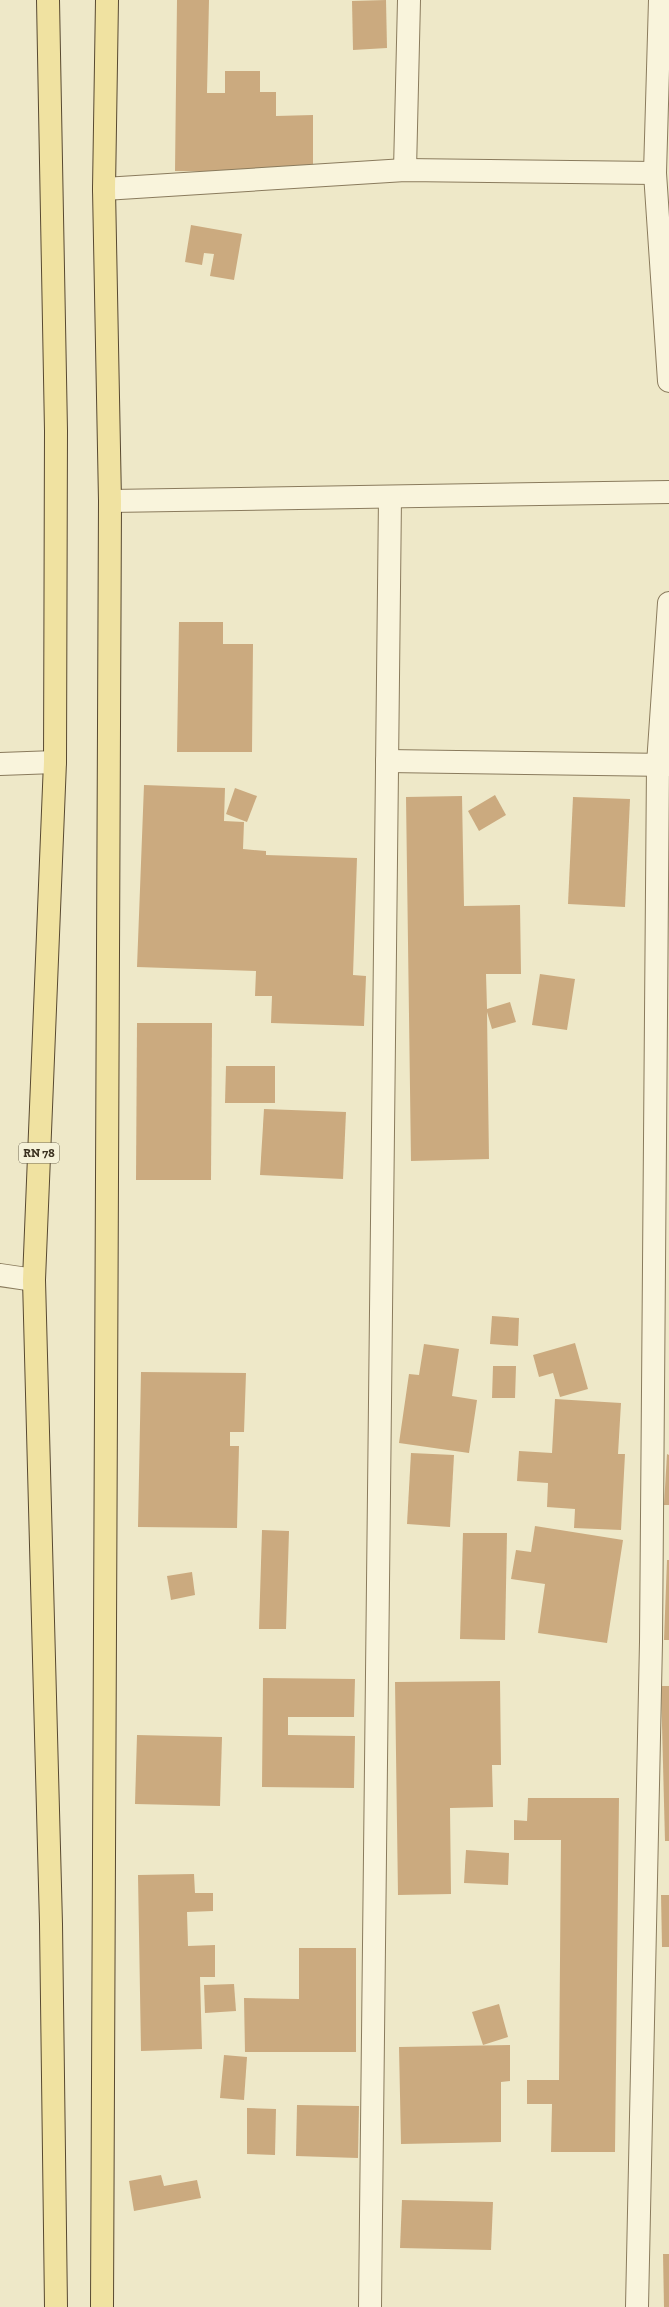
<svg xmlns="http://www.w3.org/2000/svg" width="669" height="2307" font-family="'Zilla Slab',serif">
	<rect width="100%" height="100%" fill="#eee8c8"/>
	<g fill="#cbaa7f">
		<path d="M177,0H209L207,93H225V71H260V92H276V116L313,115V173L175,171Z"/>
		<path d="M386,0L387,48L353,50L352,1Z"/>
		<path d="M191,225L242,234L234,280L210,276L214,254L204,253L202,265L185,262Z"/>
		<path d="M179,622H223V644H253L252,752H177Z"/>
		<path d="M144,785L225,788L224,821L244,822L243,849L266,851V855L357,858L353,975L366,976L364,1026L271,1023L272,996H255L256,971L137,967Z"/>
		<path d="M235,788L257,796L247,822L226,814Z"/>
		<path d="M495,795L506,815L479,831L468,811Z"/>
		<path d="M462,796L464,906L520,905L521,974H486L487,1009L510,1002L516,1022L492,1029L487,1012L489,1159L411,1161L406,797Z"/>
		<path d="M573,797L630,799L625,907L568,904Z"/>
		<path d="M540,974L575,979L567,1030L532,1025Z"/>
		<path d="M137,1023H212L211,1180H136Z"/>
		<path d="M226,1066H275V1103H225Z"/>
		<path d="M264,1109L346,1112L343,1179L260,1175Z"/>
		<path d="M492,1316L519,1318L518,1346L490,1344Z"/>
		<path d="M575,1343L588,1389L560,1397L553,1373L539,1377L533,1355Z"/>
		<path d="M424,1344L459,1349L452,1396L477,1400L469,1453L399,1443L409,1374L419,1375Z"/>
		<path d="M493,1366H516L515,1398H492Z"/>
		<path d="M141,1372L246,1373L244,1432H230V1446H239L237,1528L138,1527Z"/>
		<path d="M555,1399L621,1403L618,1454H625L621,1530L574,1528L575,1509L547,1507L548,1483L517,1481L519,1451L552,1453Z"/>
		<path d="M411,1453L454,1455L450,1527L407,1524Z"/>
		<path d="M667,1454L669,1455V1505H664Z"/>
		<path d="M535,1526L623,1540L607,1643L538,1633L545,1584L511,1579L516,1550L531,1552Z"/>
		<path d="M262,1530L289,1531L286,1629H259Z"/>
		<path d="M463,1533H507L505,1640L460,1639Z"/>
		<path d="M667,1560H669V1640H664Z"/>
		<path d="M192,1572L195,1595L171,1600L167,1576Z"/>
		<path d="M263,1678L355,1679L354,1717H288V1735L355,1736L354,1788L262,1787Z"/>
		<path d="M500,1681L501,1765H492L493,1807L450,1808L451,1894L398,1895L395,1682Z"/>
		<path d="M661,1686H669V1841H665Z"/>
		<path d="M137,1735L222,1737L220,1806L135,1804Z"/>
		<path d="M528,1798H619L615,2152H551L552,2104H527V2080H559L561,1840H514V1820L527,1821Z"/>
		<path d="M466,1850L509,1853L508,1885L464,1883Z"/>
		<path d="M194,1874L195,1893H213V1911L187,1912L188,1946L215,1945V1977H200L202,2049L141,2051L138,1875Z"/>
		<path d="M661,1895H669V1947H662Z"/>
		<path d="M299,1948H356V2052H245L244,1998L299,1999Z"/>
		<path d="M234,1984L236,2011L205,2013L204,1985Z"/>
		<path d="M499,2004L508,2037L483,2045L472,2012Z"/>
		<path d="M510,2045V2081L501,2082V2142L401,2144L399,2047Z"/>
		<path d="M224,2055L247,2057L244,2100L220,2098Z"/>
		<path d="M297,2105L359,2106L358,2158L296,2156Z"/>
		<path d="M247,2108L276,2109L275,2155L247,2154Z"/>
		<path d="M161,2175L164,2186L197,2180L201,2198L134,2211L129,2181Z"/>
		<path d="M402,2200L493,2202L491,2250L400,2248Z"/>
		<path d="M663,2254H669V2307H664Z"/>
	</g>
	<g fill="none" stroke-linecap="round" stroke-linejoin="round">
		<g stroke="#8a7b5d" stroke-width="24">
			<g id="street">
				<path d="M660,0L655,173L669,381"/>
				<path d="M405,170L409,0"/>
				<path d="M104,189L405,170L655,173"/>
				<path d="M110,501L669,492"/>
				<path d="M387,761L669,765"/>
				<path d="M0,764L55,762"/>
				<path d="M0,1275L34,1280"/>
				<path d="M370,2307L390,497"/>
				<path d="M637,2307L651,1642L658,764L669,603"/>
			</g>
		</g>
		<g stroke="#584931" stroke-width="24">
			<g id="primary">
				<path d="M48,0L56,431L55,762L34,1280L51,1924L56,2307"/>
				<path d="M102,2307L110,501L104,189L107,0"/>
			</g>
		</g>
		<use href="#street" stroke="#f9f4dc" stroke-width="22"/>
		<use href="#primary" stroke="#f0e2a1" stroke-width="22"/>
	</g>
	<g text-anchor="middle" dominant-baseline="central" stroke-width="3" stroke-linejoin="round" paint-order="stroke">
		<rect fill="#f5f1d8" stroke="#736b57" stroke-width="1" x="19" y="1143" width="40" height="20" rx="3"/>
		<g font-size="12" font-weight="bold" fill="#3b3120">
			<text x="39" y="1153">RN 78</text>
		</g>
	</g>
</svg>
